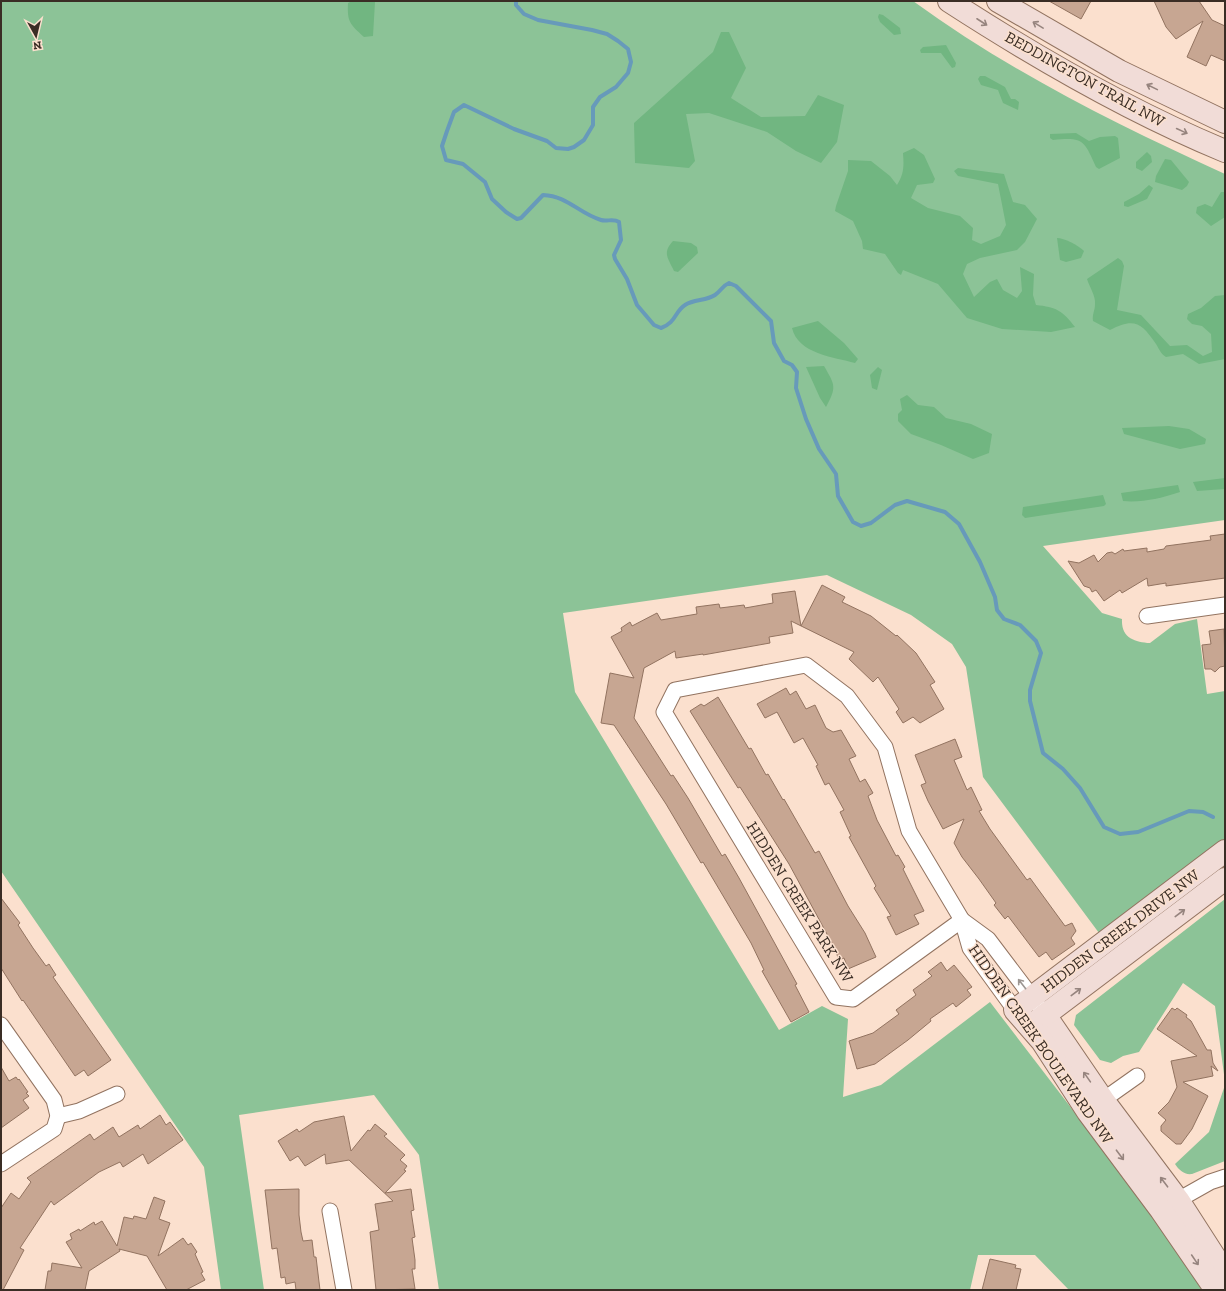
<svg xmlns="http://www.w3.org/2000/svg" width="1226" height="1291" font-family="'Zilla Slab',serif">
	<rect width="100%" height="100%" fill="#fbe0ce"/>
	<g fill="#8cc397">
		<path d="M1,1H913C1009,71 1117,125 1225,174V520L1043,546L1102,613L1122,619C1121,638 1135,642 1150,643L1175,624L1197,619L1207,694L1225,691V842L1102,937L983,777L966,667L952,644L911,615L827,575L563,613L575,692L779,1030L822,1006L848,1019L843,1097L881,1085L990,1002L1148,1208L1207,1290H1069L1035,1255H978L970,1290H439L419,1155L374,1095L239,1115L264,1290H221L204,1167L1,871Z"/>
		<path d="M1225,899V1082L1215,1006L1183,983L1139,1052L1123,1056L1111,1063L1100,1060L1074,1025L1076,1015Z"/>
		<path d="M1225,1085V1161L1192,1174C1184,1175 1179,1170 1175,1164L1209,1132Z"/>
	</g>
	<g fill="#71b681">
		<path d="M352,1L375,2L373,36L364,37C350,24 347,22 348,3Z"/>
		<path d="M879,14L883,15L900,28L901,34L894,35L880,22L878,17Z"/>
		<path d="M721,32H729L746,68L731,98L761,117L805,116L818,95L844,105L837,142L821,163L796,151L767,132L709,113L686,114L695,161L689,168L635,163L634,123L713,52Z"/>
		<path d="M946,45L956,63L955,67L952,68L941,53H921L920,50L923,47Z"/>
		<path d="M980,76H985L1005,87L1011,99H1015L1019,102L1018,110L1003,103L998,90L981,85L978,79Z"/>
		<path d="M1076,133L1089,141L1100,137L1115,136L1118,138L1120,158L1099,169L1096,167C1084,140 1083,137 1053,140L1050,138V134Z"/>
		<path d="M914,148L924,155L935,179L933,183L917,185L911,198L928,208L960,216L973,228L972,240L981,244L1000,236L1006,225L998,184L958,176L954,171L958,168L1004,174L1013,202L1025,205L1037,219L1025,242L1017,250L980,258L967,264L963,274L974,297L990,282L997,279L1003,290L1017,298L1022,291L1020,267L1034,274L1033,295L1036,305C1056,307 1063,311 1075,327L1051,332L1002,329L967,318L938,284L903,270L901,275L898,273L885,254L863,249L862,241L853,221L835,211L836,206L848,171V160L871,161L890,176L897,185C904,174 904,166 903,153Z"/>
		<path d="M1147,152L1151,156L1152,162L1142,171L1136,168V162Z"/>
		<path d="M1165,159L1171,160L1189,182L1187,186L1182,190L1155,182L1156,176Z"/>
		<path d="M1149,185L1153,188L1147,199L1128,207L1124,206V202L1139,194Z"/>
		<path d="M1221,192H1225V217L1211,226L1196,213L1197,207L1205,204L1212,207Z"/>
		<path d="M1057,238C1064,238 1078,245 1084,251L1081,258L1066,262L1060,260Z"/>
		<path d="M673,241L691,243L697,247L698,253L678,272L674,271C668,258 662,253 673,241Z"/>
		<path d="M1118,258L1122,261L1124,266L1117,310L1141,315L1170,346L1187,345L1203,356L1212,352L1211,334L1202,326L1192,324L1187,319L1188,314L1201,308L1215,296L1225,295V359L1199,364L1183,354L1166,357C1161,354 1159,349 1156,344C1142,323 1134,317 1110,330L1093,321C1092,314 1095,311 1095,304C1096,296 1089,286 1087,279Z"/>
		<path d="M818,321L844,343L858,359L855,363C834,357 798,354 792,328Z"/>
		<path d="M824,366C835,385 837,387 826,407L820,398L806,367Z"/>
		<path d="M878,367L882,370L877,390L872,388L870,375Z"/>
		<path d="M907,395L918,405L934,407L946,418L971,424L992,434L989,453L973,459L941,445L911,434L898,421V414L902,410L900,399Z"/>
		<path d="M1169,426L1189,429L1206,439L1205,444L1180,449L1124,434L1122,428Z"/>
		<path d="M1225,478V489L1197,491L1193,482Z"/>
		<path d="M1178,485L1180,492C1163,498 1140,503 1123,501L1121,493Z"/>
		<path d="M1103,495L1106,504L1104,506L1025,518L1022,515L1023,507Z"/>
	</g>
	<g fill="none" stroke-linecap="round" stroke-linejoin="round">
		<path stroke="#679aba" stroke-width="4" d="M516,1V5L524,14L538,20L592,30L607,34L618,41L628,49L631,62L628,73L616,87L600,97L593,107V125L584,140L574,147L568,149L556,148L547,141L514,129L464,105L454,112L447,131L442,146L446,160L463,164L485,182L492,199L506,212L517,219L521,218L543,195C568,196 578,213 601,220C607,222 613,218 619,222L621,240L614,255L615,259L627,279L637,305L654,325L661,328C676,323 675,311 685,305C694,299 706,301 715,295C721,291 722,286 729,283L736,286L771,321L774,343L784,361L792,365L797,372L796,388L806,419L819,449L836,474L838,496L853,522L861,526L871,523L895,505L907,501L945,512L959,524L980,562L995,597L997,610L1004,619L1020,625L1036,641L1041,653L1030,690V701L1043,753L1063,769L1080,788L1104,827L1120,834L1138,832L1189,811L1203,812L1213,817"/>
	</g>
	<g fill="#c7a692" stroke="#927360">
		<path d="M1049,1H1091L1081,19Z"/>
		<path d="M1154,1H1199L1212,20L1225,26V61L1211,55L1206,66L1187,57L1203,21L1176,39L1166,27Z"/>
		<path d="M1225,534V578L1166,586V583L1148,586L1147,578L1122,593L1120,590L1104,601L1096,590L1092,592L1090,588L1084,586L1068,561L1079,563L1094,555L1098,562L1107,553L1112,552L1115,554L1123,549L1124,551L1147,548V552L1164,549L1166,546L1211,540L1210,536Z"/>
		<path d="M822,585L845,597L842,602L871,616L896,636L897,635L916,653L935,682L930,685L944,709L920,723L913,717L903,723L896,712L899,709L878,677L873,682L849,659L854,652L791,621L793,633L769,637L770,643L703,655V654L676,658L675,651L644,668L634,718L671,776L673,775L688,798L722,856L725,854L739,878L797,984L795,985L809,1012L791,1022L762,971L764,970L751,943L703,862L701,863L666,804L614,725L601,723L610,673L634,678L611,637L622,631L621,628L630,622L632,626L657,613L661,620L697,614L696,607L719,604L720,608L744,605L745,608L773,603L772,594L795,591L801,626Z"/>
		<path d="M1224,629L1225,666L1220,667L1215,672L1211,669H1205L1202,645L1211,644L1209,631Z"/>
		<path d="M786,688L790,695L796,691L806,709L815,705L826,728L833,732L841,730L856,756L849,759L860,782L865,779L873,793L868,796L877,820L896,856L898,855L905,867L903,869L924,911L914,915L919,924L896,935L887,917L891,916L874,888L876,886L849,837L851,836L840,812L844,810L829,783L825,785L816,766L818,765L803,738L794,743L777,712L765,718L757,704Z"/>
		<path d="M718,697L749,749L751,748L766,775L768,774L783,800L784,799L815,853L819,851L848,906L865,933L876,957L848,969L844,958L839,960L834,947L789,864L740,787L738,788L690,711L701,704L704,706Z"/>
		<path d="M955,739L962,757L954,760L967,790L971,787L982,810L979,811L990,829L1027,880L1030,878L1065,926L1072,923L1076,931L1071,938L1075,944L1052,960L1046,952L1039,957L1008,916L1005,919L994,905L996,903L979,879L962,857L954,843L964,819L943,829L928,801L921,785L926,783L915,755Z"/>
		<path d="M1,898L20,923L18,925L33,948L46,966L49,964L56,975L53,977L111,1060L88,1076L84,1070L75,1076L23,1000L22,1001L1,968Z"/>
		<path d="M941,962L947,971L954,965L972,987L967,990L971,995L956,1007L953,1003L930,1019L931,1021L908,1040L875,1064L857,1069L849,1041L873,1033L899,1014L896,1010L916,995L913,990L932,976L928,972Z"/>
		<path d="M1172,1008L1175,1010L1177,1008L1187,1015L1186,1017L1191,1021L1207,1050H1211L1213,1063L1218,1071L1211,1066L1213,1076L1183,1082L1208,1096L1192,1129L1181,1144H1176L1161,1131V1126L1166,1120L1158,1113L1169,1102L1177,1087L1171,1061L1197,1056L1157,1029Z"/>
		<path d="M1,1067L9,1081L16,1077L18,1080L19,1079L28,1092L26,1093L29,1096L23,1100L29,1108L1,1128Z"/>
		<path d="M160,1115L166,1125L170,1122L183,1140L148,1164L143,1154L123,1167L120,1162L99,1172L54,1205L51,1201L20,1248L24,1250L3,1290H1V1208L11,1193L19,1199L31,1182L27,1178L90,1134L94,1140L113,1127L119,1137L138,1125L140,1129Z"/>
		<path d="M344,1116L351,1151L368,1130L370,1131L375,1124L387,1134L384,1136L405,1155L400,1160L407,1166L404,1170L406,1171L385,1193L411,1189L414,1210L411,1211L415,1237L412,1238L415,1260V1269H412L415,1289L376,1290L370,1232L379,1230L375,1204L393,1201L349,1160L326,1164L325,1154L305,1166L298,1156L290,1161L278,1141L297,1129L299,1132L314,1122Z"/>
		<path d="M299,1189V1215L301,1232L303,1241L312,1240L314,1257H316L320,1290H296L295,1282L286,1284L285,1277L281,1278L277,1248L272,1249L265,1190Z"/>
		<path d="M154,1197L165,1201L159,1219L170,1223L158,1256L183,1238L188,1245L191,1243L197,1252L195,1254L203,1272L201,1273L205,1280L186,1290H167L147,1256L119,1249L120,1251L89,1271L85,1290H45L48,1271H51L52,1263L82,1268L66,1242L72,1239L70,1234L79,1229L80,1231L94,1222L95,1225L102,1221L117,1246L124,1217L133,1219L134,1216L146,1219Z"/>
		<path d="M990,1259L1012,1264L1016,1265L1015,1268L1021,1269L1016,1290H982Z"/>
	</g>
	<g fill="none" stroke-linecap="round" stroke-linejoin="round">
		<g stroke="#927360" stroke-width="17">
			<g id="street">
				<path d="M1147,616L1225,605"/>
				<path d="M962,920L853,999L836,997L664,712L675,690L806,665L847,696L885,747L909,831L962,920L970,948L1015,1010"/>
				<path d="M962,920L988,939L1038,1005"/>
				<path d="M1,1025L54,1100L58,1116L54,1129L1,1164"/>
				<path d="M1096,1105L1137,1076"/>
				<path d="M58,1116L79,1111L117,1094"/>
				<path d="M1171,1204L1210,1182L1225,1177"/>
				<path d="M330,1211L344,1290"/>
			</g>
		</g>
		<g stroke="#927360" stroke-width="24">
			<g id="secondary">
				<path d="M949,1C1037,58 1128,111 1225,151"/>
				<path d="M998,1L1119,71L1225,122"/>
				<path d="M1045,1015L1103,1100L1178,1200L1225,1273"/>
				<path d="M1033,1024L1225,879"/>
				<path d="M1216,1290L1161,1210L1088,1112L1042,1041L1015,1010L1225,851"/>
			</g>
		</g>
		<use href="#street" stroke="#fff" stroke-width="15"/>
		<use href="#secondary" stroke="#f1dcd7" stroke-width="22"/>
	</g>
	<defs><path id="oneway-shaft" d="M-6 0H5M1.5-3L5.5 0L1.5 3" fill="none" stroke-width="1.6" stroke-linecap="round" stroke-linejoin="round"/></defs>
	<g stroke="#96847e">
		<use href="#oneway-shaft" transform="translate(982 22) rotate(33)"/>
		<use href="#oneway-shaft" transform="translate(1038 25) rotate(-149)"/>
		<use href="#oneway-shaft" transform="translate(1152 87) rotate(-154)"/>
		<use href="#oneway-shaft" transform="translate(1182 131) rotate(25)"/>
		<use href="#oneway-shaft" transform="translate(1180 913) rotate(-37)"/>
		<use href="#oneway-shaft" transform="translate(1076 992) rotate(-37)"/>
		<use href="#oneway-shaft" transform="translate(1087 1077) rotate(-125)"/>
		<use href="#oneway-shaft" transform="translate(1120 1155) rotate(53)"/>
		<use href="#oneway-shaft" transform="translate(1164 1182) rotate(-127)"/>
		<use href="#oneway-shaft" transform="translate(1195 1260) rotate(56)"/>
	</g>
	<use stroke="#9c9692" href="#oneway-shaft" transform="translate(1022 984) rotate(-128)"/>
	<g text-anchor="middle" dominant-baseline="central" stroke-width="3" stroke-linejoin="round" paint-order="stroke">
		<g font-size="16" fill="#3a2d25" stroke="#fbe0ce">
			<text transform="translate(1085 79) rotate(29)">BEDDINGTON TRAIL NW</text>
			<text transform="translate(800 902) rotate(58)">HIDDEN CREEK PARK NW</text>
			<text transform="translate(1120 931) rotate(-37)">HIDDEN CREEK DRIVE NW</text>
			<text transform="translate(1041 1044) rotate(55)">HIDDEN CREEK BOULEVARD NW</text>
		</g>
	</g>
	<rect width="1226" height="1291" fill="none" stroke="#3a2d25" stroke-width="4"/>
	<g transform="translate(36 36) rotate(172)" stroke="#fbe0ce" stroke-width="3" paint-order="stroke">
	<path d="M0-3L7 15L0 10L-7 15Z" fill="#3a2d25"/>
	<text y="-6" font-size="11" font-weight="bold" text-anchor="middle" fill="#3a2d25">N</text>
	</g>
</svg>
